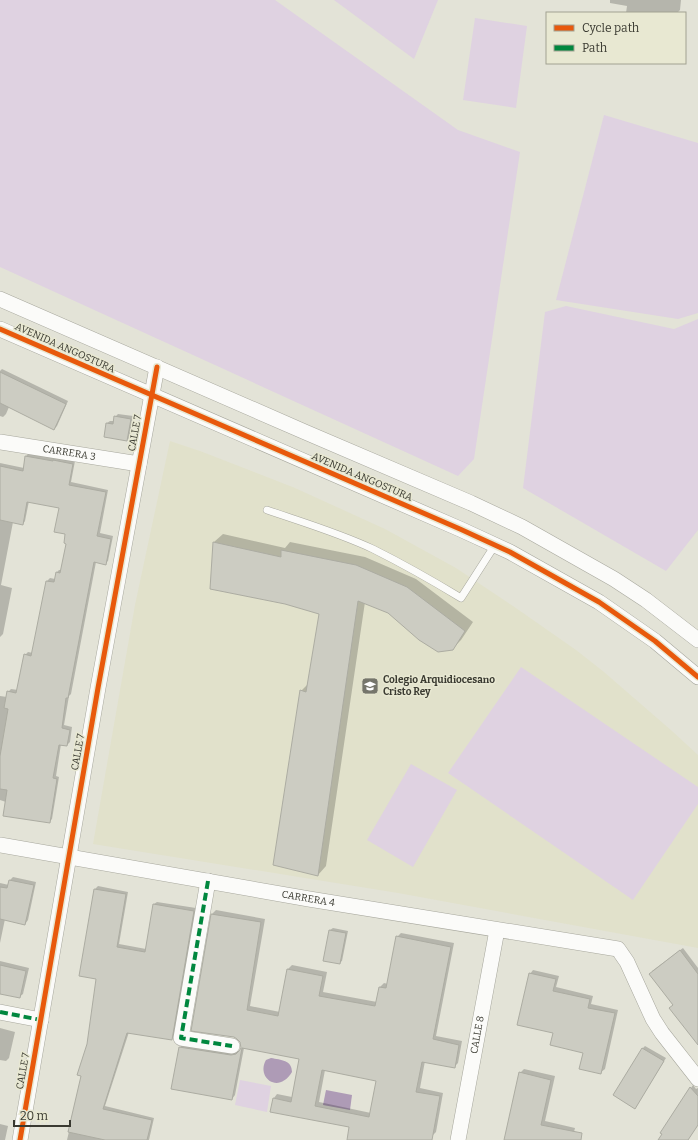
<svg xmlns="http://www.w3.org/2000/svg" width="698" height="1140" font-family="Bitter,serif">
	<rect width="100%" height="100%" fill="#e3e3d7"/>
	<path fill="#e1e1cb" d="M170,441L200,451L295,488L385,529L456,568L513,606L576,650L604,672L672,731L698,755V948L398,893L93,844L135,605Z"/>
	<g fill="#dfd2e1">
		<path d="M0,0H275L458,130L520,152L474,459L458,476L0,267Z"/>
		<path d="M334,0H438L414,59Z"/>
		<path d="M475,18L527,26L516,108L463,100Z"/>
		<path d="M604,115L698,143V313L678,319L556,300Z"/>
		<path d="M566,306L674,329L698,319V530L666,571L523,488L545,312Z"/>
		<path d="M521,667L698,787V804L633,900L448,773Z"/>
		<path d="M411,764L457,790L413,867L367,840Z"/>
		<path d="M240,1080L271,1086L267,1112L235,1105Z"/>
	</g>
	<g fill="#ae9bb6">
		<path d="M271,1058C281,1060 292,1060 292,1072C278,1095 256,1077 266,1060Z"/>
		<path d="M326,1090L352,1095L350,1110L323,1105Z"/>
	</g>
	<g fill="#0003" fill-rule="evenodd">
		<path d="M610,0H681L680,10L677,13H626L627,6L610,3Z"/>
		<path d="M2,369L68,401L57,426L54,429L9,407L6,414L3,417L0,416V371Z"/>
		<path d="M118,414L133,416L130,437L127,440L107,423L110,421H114L115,417Z"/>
		<path d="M29,453L56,458L57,457L75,461L71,482L108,490L100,533L113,536L108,561L105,563L96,562L71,694L69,696L64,725L72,727L70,742L67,745L61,744L56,776L59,777L52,819L49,822L6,802L0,800V696L7,697L8,692L11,689L18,690L25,655L28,652L33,653L47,581L50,578L55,579L56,573L59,570H62L67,543V533L60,507L29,501L25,521L23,524L13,522L1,585L12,588L3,634L0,637V463L24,468L26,456Z"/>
		<path d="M223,534L285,548L290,542L365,557L416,579L473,622L461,640L452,649L388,612L365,602L326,866L318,875L301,691L309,683L321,613L214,542Z"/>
		<path d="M13,877L36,882L28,920L25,924L5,919L0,943V883L9,885L10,880Z"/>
		<path d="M98,886L128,892L119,944L146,949L154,904L157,902L196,908L175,1036L172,1039L129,1032L105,1106L154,1118L149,1140H67L82,1075L88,1044L97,978L95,889Z"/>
		<path d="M216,910L265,919L250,1006L280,1012L288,969L292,965L327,972L323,992L377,1002L380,987L384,983L388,984L397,937L401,933L454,943L436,1036L462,1041L458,1063L454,1067L425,1061L420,1088L443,1093L436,1132L432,1136L424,1140H348L351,1127L274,1098L277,1094L292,1097L300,1059L244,1048L235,1095L232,1099L180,1047L184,1043L236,1051H241L242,1048L212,914ZM325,1070L377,1080L371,1113L319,1102Z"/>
		<path d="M333,928L348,931L342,961L339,963L330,930Z"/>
		<path d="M683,948L698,968V1039L674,1005L652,971Z"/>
		<path d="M0,961L29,968L23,994L19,997L0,992Z"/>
		<path d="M533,970L559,976L556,987L593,996L591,1004L618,1010L605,1069L601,1072L584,1052L554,1032L530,974Z"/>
		<path d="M0,1028L15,1032L9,1058L6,1061L0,1060Z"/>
		<path d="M645,1046L666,1058L637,1105L614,1095L643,1048Z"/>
		<path d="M524,1069L555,1076L545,1121L575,1128L572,1140H505L520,1073Z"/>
		<path d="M693,1085L696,1089L698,1088V1124L688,1140H660L664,1134L662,1132Z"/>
		<path d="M0,1124L8,1126L5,1140H0Z"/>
	</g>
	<g fill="#ccccc2" stroke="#acaca2" fill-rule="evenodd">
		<path d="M0,372L66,404L54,430L0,403Z"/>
		<path d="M114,416L131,419L127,441L104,437L106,423L113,424Z"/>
		<path d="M25,456L53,461V460L73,464L69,485L106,492L97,536L111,539L106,565L94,562L68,698H66L62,728L70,730L67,746L59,745L53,778L57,779L50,823L3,816L7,790L0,789V756L8,709L4,708L7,691L16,693L24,654L31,656L46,581L54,582L56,572L60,573L66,544L64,543L65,534L54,532L59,508L27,502L23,525L0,520V466L23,471Z"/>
		<path d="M213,542L281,557V550L356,565L407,587L465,631L453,650L438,652L419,640L388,613L358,601L318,876L273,865L300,690L306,692L319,614L285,604L210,589Z"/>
		<path d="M9,880L34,885L25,925L0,919V887L7,888Z"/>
		<path d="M94,889L126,894L117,947L145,952L153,904L194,911L172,1040L127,1033L103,1109L152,1120L147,1140H105L68,1132L81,1076L77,1075L87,1044L96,979L79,976Z"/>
		<path d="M211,914L261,922L247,1010L278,1016L287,969L323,976L319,996L375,1006L379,987L386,988L396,936L451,947L433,1039L459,1045L455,1068L422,1062L416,1092L440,1096L432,1140H347L349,1127L270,1112L273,1098L291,1102L299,1059L242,1048L232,1100L171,1089L179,1047L231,1055L236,1054L239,1051L241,1048L240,1042L237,1039L234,1037L191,1031ZM322,1070L376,1081L369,1117L315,1106Z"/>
		<path d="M329,930L346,933L340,964L323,961Z"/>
		<path d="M680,950L698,974V1045L669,1008L673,1005L649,974Z"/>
		<path d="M0,965L26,971L20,998L0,994Z"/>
		<path d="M529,973L556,979L553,991L590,999L588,1008L615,1013L601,1074L579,1069L583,1053L550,1045L553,1033L517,1025Z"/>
		<path d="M642,1048L664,1061L635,1109L613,1095Z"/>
		<path d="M519,1072L551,1080L541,1125L582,1133L581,1140H504Z"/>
		<path d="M690,1087L698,1096V1125L688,1140H658L662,1134L660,1133Z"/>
	</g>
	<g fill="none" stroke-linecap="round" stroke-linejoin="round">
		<g stroke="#a7a79d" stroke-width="8">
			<path id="lane" d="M267,510C302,522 339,533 373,549C403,564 433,581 461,598L495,545"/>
		</g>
		<g stroke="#a7a79d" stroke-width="16">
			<g id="street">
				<path d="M0,299L305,432L471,503L522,527L614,579L646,600L698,640"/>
				<path d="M0,329L460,529L510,552L599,602L655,641L698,677"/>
				<path id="s1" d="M0,442L139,464"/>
				<path id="s2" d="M0,845L309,899L618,949L627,962L653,1019L662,1033L698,1079"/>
				<path d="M208,881L181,1038L232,1046"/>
				<path d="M0,1012L41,1020"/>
				<path d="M20,1140L98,688L157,367"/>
				<path id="s3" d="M458,1140L497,930"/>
			</g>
		</g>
		<use href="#lane" stroke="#fbfbf9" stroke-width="7"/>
		<use href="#street" stroke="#fbfbf9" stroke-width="15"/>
		<g stroke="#00873e" stroke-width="4" stroke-dasharray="8 4" stroke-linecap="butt">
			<path d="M208,881L181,1038L232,1046"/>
			<path d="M0,1012L41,1020"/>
		</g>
		<g stroke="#e8e8d2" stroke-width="8">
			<g id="cycleway">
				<path d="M0,329L460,529L510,552L599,602L655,641L698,677"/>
				<path d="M20,1140L98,688L157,367"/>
			</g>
		</g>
		<use href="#cycleway" stroke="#e8590c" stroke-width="5"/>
	</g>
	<defs>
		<g id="school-square" transform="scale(0.9)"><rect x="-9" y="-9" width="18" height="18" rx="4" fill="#75756b" stroke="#e8e8d2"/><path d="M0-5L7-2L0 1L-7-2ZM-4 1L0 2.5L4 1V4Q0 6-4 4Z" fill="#fff"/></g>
	</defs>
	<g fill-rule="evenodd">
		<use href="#school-square" x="370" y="686"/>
	</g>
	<g text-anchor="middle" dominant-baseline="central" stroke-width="3" stroke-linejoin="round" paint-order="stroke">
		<g font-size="10" fill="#3a3a31" stroke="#e8e8d2">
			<text transform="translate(65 348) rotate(24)">AVENIDA ANGOSTURA</text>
			<text transform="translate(135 433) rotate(-80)">CALLE 7</text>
			<text stroke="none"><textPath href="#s1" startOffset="70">CARRERA 3</textPath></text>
			<text transform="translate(362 477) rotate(23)">AVENIDA ANGOSTURA</text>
			<text transform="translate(78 752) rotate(-80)">CALLE 7</text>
			<text stroke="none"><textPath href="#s2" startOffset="313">CARRERA 4</textPath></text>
			<text stroke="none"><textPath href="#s3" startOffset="107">CALLE 8</textPath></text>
			<text transform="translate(23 1071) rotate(-80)">CALLE 7</text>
		</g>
		<g font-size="10" font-weight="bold" fill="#3a3a31" stroke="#e8e8d2" text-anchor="start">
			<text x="383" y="680">Colegio Arquidiocesano<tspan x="383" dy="12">Cristo Rey</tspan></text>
		</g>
	</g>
	<rect x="546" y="12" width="140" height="52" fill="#e8e8d2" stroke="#a2a292"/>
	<rect x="554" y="25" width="20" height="6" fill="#e8590c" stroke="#a2a292"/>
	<text x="582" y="32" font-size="12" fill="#3a3a31">Cycle path</text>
	<rect x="554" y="45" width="20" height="6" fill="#00873e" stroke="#a2a292"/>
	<text x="582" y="52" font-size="12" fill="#3a3a31">Path</text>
	<path d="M14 1120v6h56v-6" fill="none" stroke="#3a3a31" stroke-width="2"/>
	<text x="20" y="1120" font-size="12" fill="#3a3a31" stroke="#e8e8d2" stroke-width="3" paint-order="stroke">20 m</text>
</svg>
